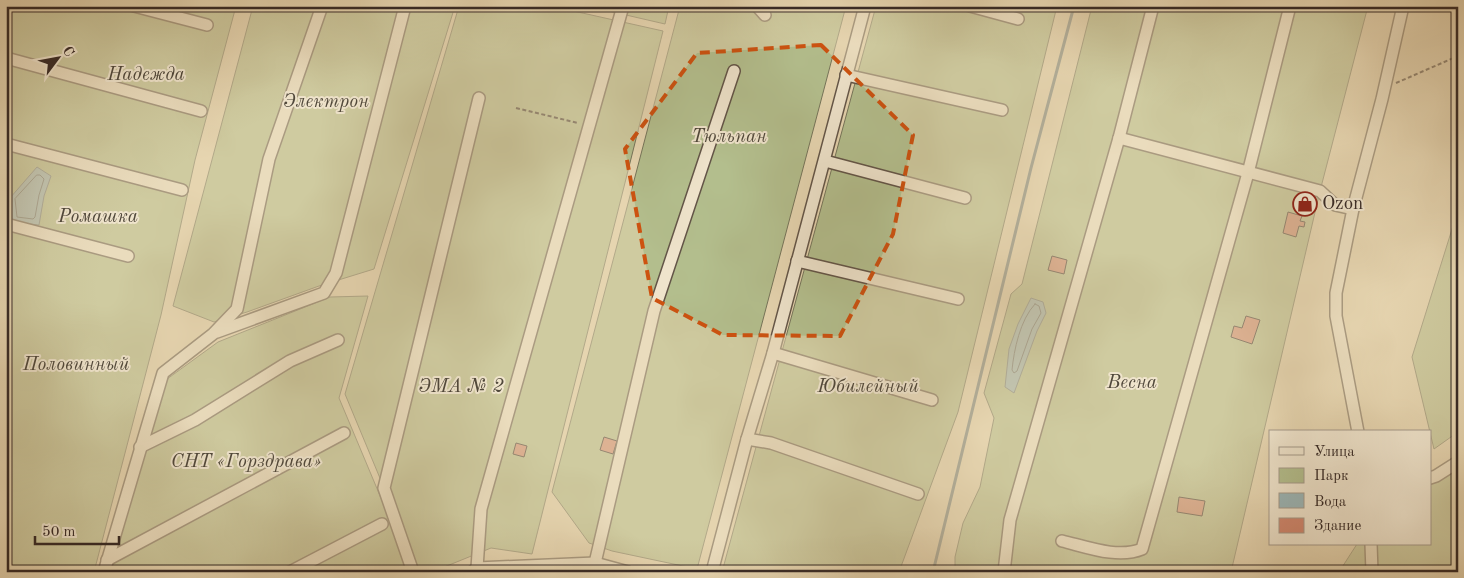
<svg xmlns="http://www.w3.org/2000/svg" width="1464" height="578" font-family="'Old Standard TT',serif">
	<rect width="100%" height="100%" fill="#e6d5b0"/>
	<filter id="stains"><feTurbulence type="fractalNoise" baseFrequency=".004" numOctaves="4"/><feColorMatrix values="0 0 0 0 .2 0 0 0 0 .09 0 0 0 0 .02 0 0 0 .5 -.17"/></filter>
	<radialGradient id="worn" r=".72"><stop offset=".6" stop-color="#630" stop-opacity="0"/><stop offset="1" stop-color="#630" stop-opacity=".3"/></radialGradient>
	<g fill="#b3be8d" stroke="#75745a">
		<path d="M6,6H236L195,160L161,315L94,572H6Z"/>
		<path d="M253,6H455L374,269L319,286L247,312L214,322L173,306Z"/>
		<path d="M459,6H551L663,31L532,554L491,548L432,572H419L345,394Z"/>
		<path d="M587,6H669L665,24Z"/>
		<path d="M680,6H846L697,569L612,551L589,543L552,492Z"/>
		<path d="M876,6H1057L958,412L899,572H722Z"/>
		<path d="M1092,6H1368L1320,191L1231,572H955V557L963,523L980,487L994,418L984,393L1011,294L1022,284Z"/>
		<path d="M1458,210V432L1434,449L1412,357Z"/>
		<path d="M368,296L339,398L412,572H104L152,390L218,342L330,297Z"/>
		<path d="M1453,473L1458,474V572H1339L1357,544H1430V481Z"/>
	</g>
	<g fill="#9bb6b7" stroke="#737e7d">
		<path d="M37,167L51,176L44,196L39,225L11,222L10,198Z"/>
		<path d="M1031,298L1043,302L1046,313L1037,331L1014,393L1005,387L1009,349L1018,324Z"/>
	</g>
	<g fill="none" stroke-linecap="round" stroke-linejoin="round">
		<g stroke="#69706e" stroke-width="1">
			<path d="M37,175H40L44,179L39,195L35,217L33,219L17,217L15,199Z"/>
			<path d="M1035,304L1039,306L1041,313L1032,329L1017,371L1014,373L1012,370C1014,350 1020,320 1035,304Z"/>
		</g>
		<path stroke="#737e7d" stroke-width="3" d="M933,572L1031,168L1074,6"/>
	</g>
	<g fill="#d28870" stroke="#372a26">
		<path d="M1303,191L1316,195L1311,213L1298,210Z"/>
		<path d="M1288,212L1302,216L1300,221L1305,222L1304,227L1299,226L1296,237L1283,233Z"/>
		<path d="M1052,256L1067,260L1064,274L1048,270Z"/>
		<path d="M1246,316L1260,320L1252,344L1231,337L1234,326L1242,328Z"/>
		<path d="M604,437L617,441L613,454L600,450Z"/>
		<path d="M516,443L527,446L524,457L513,454Z"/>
		<path d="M1179,497L1205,501L1202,516L1177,512Z"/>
	</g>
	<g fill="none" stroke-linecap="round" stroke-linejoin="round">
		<g stroke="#635548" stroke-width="14">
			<g id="minor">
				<path d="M134,6L207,25"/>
				<path d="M757,6L765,15"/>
				<path d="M970,6L1018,19"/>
				<path d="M6,58L201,111"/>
				<path d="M846,75L1002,110"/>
				<path d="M1119,138L1320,191L1335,205L1353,209"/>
				<path d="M6,144L182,190"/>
				<path d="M825,161L965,198"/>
				<path d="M6,224L128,256"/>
				<path d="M797,261L958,299"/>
				<path d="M217,332L324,293L336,273L405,6"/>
				<path d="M773,353L932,400"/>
				<path d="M1358,432L1336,316V293L1353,209L1382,99L1403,6"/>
				<path d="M747,439L771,443L918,494"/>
				<path d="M140,447L195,420L290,361L338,340"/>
				<path d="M1430,478L1436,476L1458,462"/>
				<path d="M1062,541C1087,547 1118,559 1142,549L1248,173L1290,6"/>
				<path d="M1371,544L1372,572"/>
				<path d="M107,560L344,433"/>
				<path d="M595,563L654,311L734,71"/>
				<path d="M477,568L481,509L623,6"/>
				<path d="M104,572L163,373L213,334L237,309L269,159L322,6"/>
				<path d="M290,572L382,524"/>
				<path d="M413,572L384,488L479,98"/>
				<path d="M472,572L477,568L595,563L628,572"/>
				<path d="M712,572L747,439L773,353L865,6"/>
				<path d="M1004,572L1010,520L1119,138L1153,6"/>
			</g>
		</g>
		<g stroke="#372a26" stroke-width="2" stroke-dasharray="4 2.5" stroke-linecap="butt">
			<path d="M1396,83L1458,56"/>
			<path d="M516,108L578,123"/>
		</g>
		<use href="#minor" stroke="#efe4cc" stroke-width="11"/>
	</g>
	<path d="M0 0H1464V578H0ZM821,45L913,135L893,234L840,336L723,335L652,298L625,149L697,53Z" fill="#e6d5b0" fill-opacity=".55" fill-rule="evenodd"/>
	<path fill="none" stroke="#cd5210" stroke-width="4" stroke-dasharray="10 6" stroke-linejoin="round" d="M821,45L913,135L893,234L840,336L723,335L652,298L625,149L697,53Z"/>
	<defs>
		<g id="shop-ring" transform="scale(1.25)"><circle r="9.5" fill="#efe4cc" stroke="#8f2418" stroke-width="1.5"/><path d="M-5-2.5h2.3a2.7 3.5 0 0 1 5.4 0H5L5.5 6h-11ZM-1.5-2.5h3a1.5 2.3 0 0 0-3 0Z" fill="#8f2418"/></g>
	</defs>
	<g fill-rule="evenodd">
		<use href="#shop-ring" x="1305" y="204"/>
	</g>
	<g text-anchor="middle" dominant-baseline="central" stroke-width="4" stroke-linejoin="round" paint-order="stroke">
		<g font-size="19" font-style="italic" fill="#50483b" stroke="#efe4cc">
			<text x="146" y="75">Надежда</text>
			<text x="326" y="102">Электрон</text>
			<text x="729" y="137">Тюльпан</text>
			<text x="98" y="217">Ромашка</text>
			<text x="76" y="365">Половинный</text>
			<text x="1132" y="383">Весна</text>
			<text x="461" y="387">ЭМА № 2</text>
			<text x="868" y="387">Юбилейный</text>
			<text x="246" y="462">СНТ «Горздрава»</text>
		</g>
		<g font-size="19" fill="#372a26" stroke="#efe4cc" text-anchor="start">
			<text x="1322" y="204">Ozon</text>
		</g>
	</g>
	<rect width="1464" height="578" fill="none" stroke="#e6d5b0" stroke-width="25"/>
	<rect x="8" y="8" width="1449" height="563" fill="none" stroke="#372a26" stroke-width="2.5"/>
	<rect x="12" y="12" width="1439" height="553" fill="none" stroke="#372a26"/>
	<rect x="1269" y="430" width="162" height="115" fill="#efe4cc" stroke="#a59a8a"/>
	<rect x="1279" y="447" width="25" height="8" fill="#efe4cc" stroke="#a59a8a"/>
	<text x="1314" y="456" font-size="15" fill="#372a26">Улица</text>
	<rect x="1279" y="468" width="25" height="15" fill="#b3be8d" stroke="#a59a8a"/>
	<text x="1314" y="480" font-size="15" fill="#372a26">Парк</text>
	<rect x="1279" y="493" width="25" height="15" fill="#9bb6b7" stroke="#a59a8a"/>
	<text x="1314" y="506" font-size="15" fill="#372a26">Вода</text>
	<rect x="1279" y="518" width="25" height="15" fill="#d28870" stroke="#a59a8a"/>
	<text x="1314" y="530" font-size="15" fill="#372a26">Здание</text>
	<g transform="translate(58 58) rotate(58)" stroke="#efe4cc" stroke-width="4" paint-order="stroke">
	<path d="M0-4L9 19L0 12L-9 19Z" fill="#372a26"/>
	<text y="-8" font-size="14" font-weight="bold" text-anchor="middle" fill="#372a26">С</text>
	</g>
	<path d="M35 536v8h84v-8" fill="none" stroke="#372a26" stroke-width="2.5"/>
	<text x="42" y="536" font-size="15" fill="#372a26" stroke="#efe4cc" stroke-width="4" paint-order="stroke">50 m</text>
	<rect width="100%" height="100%" filter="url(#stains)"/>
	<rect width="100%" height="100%" fill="url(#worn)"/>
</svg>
